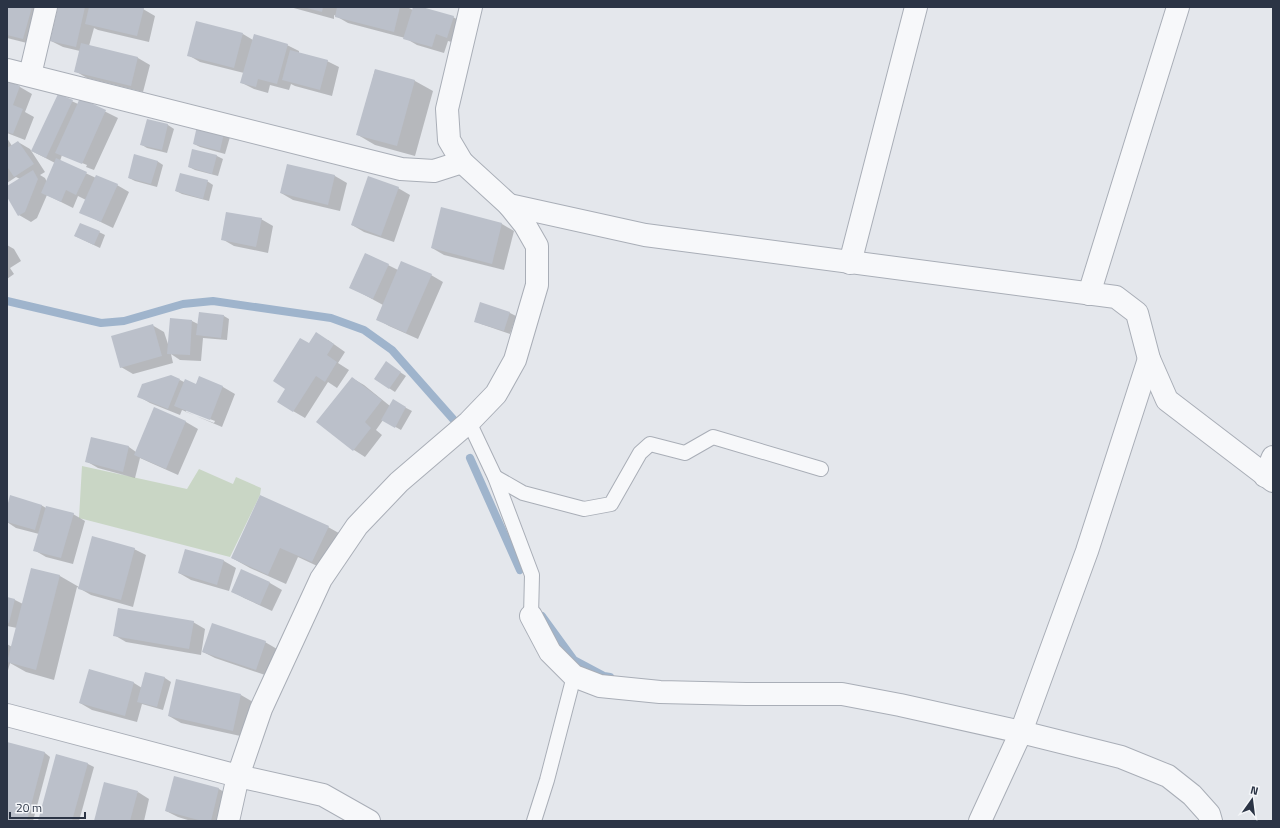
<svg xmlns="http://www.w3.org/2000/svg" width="1280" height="828" font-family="'Titillium Web',sans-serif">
	<rect width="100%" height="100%" fill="#e4e7ec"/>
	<path fill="#c9d6c5" d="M82,466L187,489L199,469L233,484L236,477L261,488L260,495L230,557L79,518Z"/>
	<g fill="#0003" fill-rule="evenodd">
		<path d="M7,7H37L35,45L7,38Z"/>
		<path d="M59,7H134L143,9L155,16L149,42L98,30L94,28L89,46L138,58L150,65L143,92L87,78L75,71L80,51L63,47L51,41Z"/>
		<path d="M290,7H407L413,10L414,7H419L453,17L465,24L459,44L448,41L444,53L417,45L405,38L348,23L334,15V19Z"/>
		<path d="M243,34L253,40L287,45L299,51V53L327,61L339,67L332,96L295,86L291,84L289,90L270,85L268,93L254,89L242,83L244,73L200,62L188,55Z"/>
		<path d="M375,70L415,81L433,91L415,156L375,145L358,135Z"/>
		<path d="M7,82L20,87L32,94L25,112L34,117L25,140L7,133Z"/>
		<path d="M59,95L78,104L80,99L118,118L94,170L86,167L87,165L62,155L60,161L96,178L117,185L129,192L113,228L80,212L86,200L78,196L73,208L47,195L37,218L31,222L19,215L7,195V187L20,179L16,177L7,183V138L12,146L18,142L30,149L45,172L40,175L45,178L47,182L55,163L32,151Z"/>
		<path d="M148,120L168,125L174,129L167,153L147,148L142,145Z"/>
		<path d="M198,127L230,137L225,154L200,147L194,144Z"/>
		<path d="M193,150L217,156L223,159L218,176L195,170L189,167Z"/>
		<path d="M157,161L163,165L157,187L135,181L129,178Z"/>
		<path d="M288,165L335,176L347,183L340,211L293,200L281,193Z"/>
		<path d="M207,181L213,185L209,201L182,194L176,191Z"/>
		<path d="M398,188L410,195L394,242L364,232L352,225Z"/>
		<path d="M442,209L502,224L514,231L504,270L444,255L432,248Z"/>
		<path d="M261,219L273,226L268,253L234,246L222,239Z"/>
		<path d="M99,232L105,235L100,248L75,236Z"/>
		<path d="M7,245L14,249L21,261L10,268L14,274L7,279Z"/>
		<path d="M366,254L398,270L431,275L443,282L418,339L389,326L377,319L383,305L350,287Z"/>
		<path d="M481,304L510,313L516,316L510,334L481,324L475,321Z"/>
		<path d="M224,316L229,319L227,340L203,338L201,361L180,360L171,354L173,363L133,374L121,367L152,325L164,332L169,347L192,321L198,324Z"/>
		<path d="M328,340L345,352L338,363L349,370L337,388L328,382L305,418L293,411L310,344Z"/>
		<path d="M391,366L406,376L395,392L375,379Z"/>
		<path d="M199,378L223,387L235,394L222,427L182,410L180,415L150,403L138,396L180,380L184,382L196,385ZM186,410L215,421L214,423L186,412Z"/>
		<path d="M352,378L364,385L390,406L393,401L412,411L401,430L383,420L376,430L382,435L365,457L354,450Z"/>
		<path d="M155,409L186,422L198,429L178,475L140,458L135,478L98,468L86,461L92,438L129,447L136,452Z"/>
		<path d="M41,505L46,508L73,514L85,521L73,564L46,557L34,550L39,534L16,528L7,522V510Z"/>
		<path d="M328,527L346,537L330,572L298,557L286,584L250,568L232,558Z"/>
		<path d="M134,549L146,555L133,607L91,595L77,587L54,680L26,672L10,663L7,674V644L12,647L17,628L7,626V598L15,600L23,604L32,569L60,576L79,587Z"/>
		<path d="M186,550L224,561L236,568L229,591L191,580L179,573Z"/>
		<path d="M241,571L270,583L282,590L272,611L244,598L232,591Z"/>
		<path d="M193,622L205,629L201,655L126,642L114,635Z"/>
		<path d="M265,642L277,649L268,676L215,658L203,652Z"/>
		<path d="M89,671L134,683L142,688L146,674L165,678L171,682L163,710L142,704L137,722L92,710L80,703Z"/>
		<path d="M241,695L253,702L245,737L181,723L169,716Z"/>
		<path d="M7,743L45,753L50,757L33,821H7Z"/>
		<path d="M57,755L88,764L94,767L79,821H39Z"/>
		<path d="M175,778L219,789L231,796L224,821H191L178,817L166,811Z"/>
		<path d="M138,792L149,799L144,821H95Z"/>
	</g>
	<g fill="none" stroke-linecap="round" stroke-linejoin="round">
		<g stroke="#9fb4cc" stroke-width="8">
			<path d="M7,301L101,323L124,321L183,304L213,301L331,318L364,330L392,350L453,419"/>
			<path d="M470,458L520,570"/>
			<path d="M542,616L574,660L604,676L610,677"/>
		</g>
	</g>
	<g fill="#bbc0ca">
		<path d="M7,7H32L23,39L7,35Z"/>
		<path d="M58,7H85L76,47L50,41Z"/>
		<path d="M89,7H139L144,8L137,36L85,24Z"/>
		<path d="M303,7H323L322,12Z"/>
		<path d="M337,7H400L394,32L335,17Z"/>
		<path d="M413,7H422L454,16L447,38L436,34L432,47L403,39Z"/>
		<path d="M196,21L243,33L234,68L187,56Z"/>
		<path d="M254,34L288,44L277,84L258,79L256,87L240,83Z"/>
		<path d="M81,43L138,57L131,86L74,72Z"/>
		<path d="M290,50L328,60L320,90L282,80Z"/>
		<path d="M375,69L415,80L397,146L356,135Z"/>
		<path d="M7,81L20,86L13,105L23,109L13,134L7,132Z"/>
		<path d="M58,94L73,100L46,158L31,151Z"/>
		<path d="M80,98L106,110L82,164L55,153Z"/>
		<path d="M147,119L168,124L162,150L140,145Z"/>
		<path d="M197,126L224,133L220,151L193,144Z"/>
		<path d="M18,141L34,164L14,177L8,168L7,169V148Z"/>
		<path d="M192,149L217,155L212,174L188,167Z"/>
		<path d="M134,154L158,161L151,184L128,178Z"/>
		<path d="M56,158L87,172L76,195L66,190L61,202L41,193Z"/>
		<path d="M287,164L335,175L328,205L280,193Z"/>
		<path d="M33,170L38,179L25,212L18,216L7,197V186Z"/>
		<path d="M180,173L208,180L203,199L175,191Z"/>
		<path d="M96,175L118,184L101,222L79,213Z"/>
		<path d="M368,176L399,187L381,236L351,225Z"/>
		<path d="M441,207L502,223L492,264L431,248Z"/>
		<path d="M226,212L262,218L256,247L221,240Z"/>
		<path d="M80,223L100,231L94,245L74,236Z"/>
		<path d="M365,253L389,264L373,299L349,288Z"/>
		<path d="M401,261L432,274L406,333L376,320Z"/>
		<path d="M480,302L510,312L504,331L474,322Z"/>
		<path d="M199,312L224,315L221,338L196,335Z"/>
		<path d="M170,318L192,320L190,355L167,354Z"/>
		<path d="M153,324L162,356L120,368L111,336Z"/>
		<path d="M316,332L334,344L327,355L337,362L325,382L316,376L293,412L277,402L285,389L273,381L300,338L309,343Z"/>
		<path d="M386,361L401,372L389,389L374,379Z"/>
		<path d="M171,375L180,379L168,409L137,397L142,384Z"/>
		<path d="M199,376L223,386L210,420L174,406L185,379L196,384Z"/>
		<path d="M352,377L382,400L365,422L371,428L353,451L316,422Z"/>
		<path d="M393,399L406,407L395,428L381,420Z"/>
		<path d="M154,407L186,421L166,469L134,455Z"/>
		<path d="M91,437L129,446L123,472L85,462Z"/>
		<path d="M10,495L42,505L35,530L7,522V507Z"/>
		<path d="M260,495L329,526L312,562L280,548L268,575L231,558Z"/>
		<path d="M46,506L74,513L61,558L33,551Z"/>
		<path d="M92,536L135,548L121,600L78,589Z"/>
		<path d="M185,549L224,560L217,585L178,573Z"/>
		<path d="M31,568L60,575L36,670L7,662Z"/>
		<path d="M241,569L270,582L260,605L231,592Z"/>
		<path d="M7,597L15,599L9,623L7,622Z"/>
		<path d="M118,608L194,621L189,649L113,636Z"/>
		<path d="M212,623L266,641L256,670L202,652Z"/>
		<path d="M89,669L134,682L125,716L79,703Z"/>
		<path d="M145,672L165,677L157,707L137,702Z"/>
		<path d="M176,679L241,694L233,731L168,716Z"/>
		<path d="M7,742L45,752L27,821H7Z"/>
		<path d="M56,754L88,763L72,821H38Z"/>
		<path d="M174,776L219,788L211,821H202L165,811Z"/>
		<path d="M104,782L138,791L130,821H94Z"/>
	</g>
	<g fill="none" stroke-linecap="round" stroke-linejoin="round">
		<g stroke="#a9aeb7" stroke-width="16">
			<g id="service">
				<path d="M469,422L495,477L532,575L531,616"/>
				<path d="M495,477L523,493L584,509L611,504L640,453L650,444L685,453L713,437L821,469"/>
				<path d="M534,821L547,780L574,676"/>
			</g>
		</g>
		<g stroke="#a9aeb7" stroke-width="24">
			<g id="minor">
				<path d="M30,75L46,7"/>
				<path d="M850,263L916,7"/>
				<path d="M1089,294L1178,7"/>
				<path d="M1265,476L1273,457"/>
				<path d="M531,616L550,652L574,676L600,686L660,692L746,694H842L900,705L1021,732L1121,757L1168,776L1192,795L1209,814L1211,821"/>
				<path d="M7,715L238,776L323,795L369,821"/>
				<path d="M980,821L1021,732L1087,551L1149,359"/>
			</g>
		</g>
		<g stroke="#a9aeb7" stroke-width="24">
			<g id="tertiary">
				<path d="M7,70L401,169L434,171L462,162"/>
				<path d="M509,205L645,235L1116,297L1137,313L1149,359L1167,400L1273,481"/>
				<path d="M228,821L238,776L261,709L321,579L357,526L399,482L469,422L496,394L515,360L537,285V246L525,225L509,205L462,162L449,140L447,109L471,7"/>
			</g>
		</g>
		<use href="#service" stroke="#f7f8fa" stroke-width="14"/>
		<use href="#minor" stroke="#f7f8fa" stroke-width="22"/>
		<use href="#tertiary" stroke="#f7f8fa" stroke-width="22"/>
	</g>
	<rect width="1280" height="828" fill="none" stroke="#2b3445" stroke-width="16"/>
	<g transform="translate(1252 800) rotate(14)" stroke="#f4f6f9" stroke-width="3" paint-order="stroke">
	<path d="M0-3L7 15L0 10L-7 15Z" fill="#2b3445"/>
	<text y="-6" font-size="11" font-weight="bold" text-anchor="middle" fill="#2b3445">N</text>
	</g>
	<path d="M10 812v6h75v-6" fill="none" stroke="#2b3445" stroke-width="2"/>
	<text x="16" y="812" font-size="12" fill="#2b3445" stroke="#f4f6f9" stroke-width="3" paint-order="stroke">20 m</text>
</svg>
